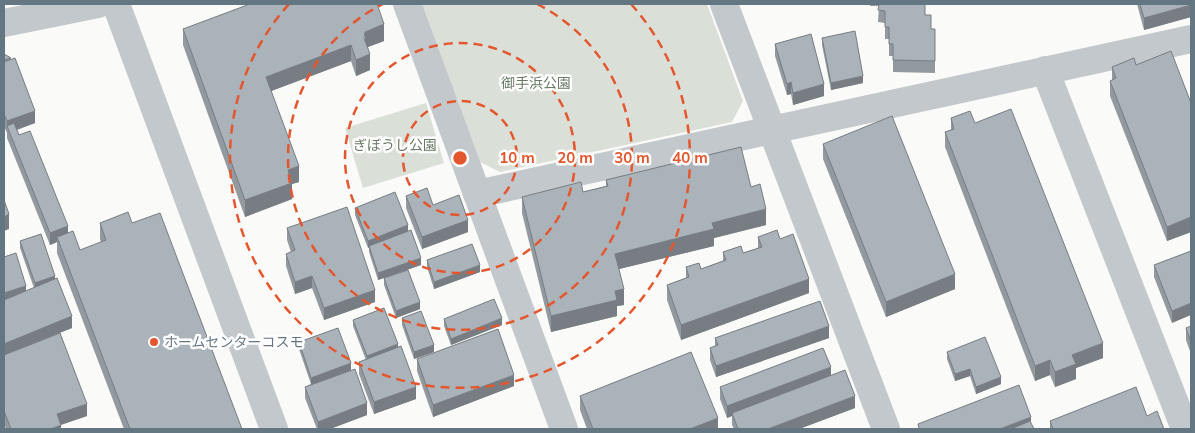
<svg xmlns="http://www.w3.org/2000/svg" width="1195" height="433" font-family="Mulish,'Noto Sans JP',sans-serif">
	<rect width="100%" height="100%" fill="#fafaf8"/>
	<g fill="#dadfd7">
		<path d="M420,4H707L743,101L732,122L500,172L480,162Z"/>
		<path d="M426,103L444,163L363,188L345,128Z"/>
	</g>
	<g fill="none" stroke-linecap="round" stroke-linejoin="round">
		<g stroke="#c3c8cc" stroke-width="28">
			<path d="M407,4L564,429"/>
			<path d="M724,4L886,429"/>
			<path d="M1045,70L1185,429"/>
			<path d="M477,194L1191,39"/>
		</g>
		<g stroke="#c3c8cc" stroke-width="28">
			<path d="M116,4L274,429"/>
			<path d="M4,23L98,4"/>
		</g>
	</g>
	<g fill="#929a9f">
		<path d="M870,4H925V15L931,29H935V73L893,72V56H889V39H885V23L878,22L879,6H870Z"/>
		<path d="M1137,4H1191V17L1144,30Z"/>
		<path d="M183,29L384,41L368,47L370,70L356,76L351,61L271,91L299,182L292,184V199L245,217L183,45Z"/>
		<path d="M822,38L863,83L831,90L822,45Z"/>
		<path d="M775,44L824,96L793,105L791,94L787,95L775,56Z"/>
		<path d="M4,54L11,59L35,123L17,130L19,135L68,233L80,250L101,242L100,239V223H132L242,429H124L57,253V242L50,245L7,138V133L4,126Z"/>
		<path d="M1136,65L1191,103V232L1167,241L1110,96V81L1112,80V67Z"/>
		<path d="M951,118L975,123L1103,358L1076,368V379L1055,387L1050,375L1035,381L945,147V132L951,130Z"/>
		<path d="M823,144L955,289L886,317L823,159Z"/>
		<path d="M606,180L751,187L766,225L714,238V246L619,269L624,305L617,306V316L551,332L522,213V197L583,192L606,186Z"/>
		<path d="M406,196L433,205L468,232L422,249L406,208Z"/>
		<path d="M355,208L408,231L421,265L378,280L369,252V247L368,248L355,215Z"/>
		<path d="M287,228L375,302L324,320L312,288L295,294L286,266V254L291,252L287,240Z"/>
		<path d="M758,237L780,239L809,293L681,340L667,300V285L686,278V267L701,269L723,261V252L743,253L758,248Z"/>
		<path d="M20,241L55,279L72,328L41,340L87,416L61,425V429H6L4,423V257L26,291L34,288L20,248Z"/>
		<path d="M1191,251L1172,323L1154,277V265Z"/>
		<path d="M427,260L480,272L434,289L427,267Z"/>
		<path d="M384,278L420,309L396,318L384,285Z"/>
		<path d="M402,318L434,352L414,359L402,325Z"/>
		<path d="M444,319L502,325L451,345L444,326Z"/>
		<path d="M353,320L398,348L416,399L374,414L359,374V362L366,360L353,326Z"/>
		<path d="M1191,326V354L1186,340V328Z"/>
		<path d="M715,338H829L716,377L710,360V348L715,346Z"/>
		<path d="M299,342L351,370L367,415L330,429H317L305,398V387L311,384L299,349Z"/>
		<path d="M947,352L1001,384L976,394L970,376L955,381L947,359Z"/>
		<path d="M417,359L514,386L433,417L417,371Z"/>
		<path d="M831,376L855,408L799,429H734L732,425V416L727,418L720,399V387Z"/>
		<path d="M580,396L718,429H587L580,410Z"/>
		<path d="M1147,416L1164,429H1050V421Z"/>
	</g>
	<g fill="#777d82">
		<path d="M1191,5V17L1144,30V18Z"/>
		<path d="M384,24V41L365,48V32Z"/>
		<path d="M351,45V61L266,93V77Z"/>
		<path d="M370,54V70L356,76V60Z"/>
		<path d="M863,76V83L831,90V83Z"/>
		<path d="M791,82V94L787,95V84Z"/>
		<path d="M824,84V96L793,105V93Z"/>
		<path d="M35,111V123L10,132L7,126V133V121Z"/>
		<path d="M299,166V182L292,184V199L245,217V200L288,170Z"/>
		<path d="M766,209V225L714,238V246L615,270V254L712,223Z"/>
		<path d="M9,214V229L4,231V217Z"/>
		<path d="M1191,217V232L1167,241V227Z"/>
		<path d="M468,220V232L422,249V237Z"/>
		<path d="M408,225V232L368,248V241Z"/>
		<path d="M68,226V238L57,237V242L50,245V233Z"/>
		<path d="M421,258V265L378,280V273Z"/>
		<path d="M480,265V272L434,289V282Z"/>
		<path d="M955,274V289L886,317V302Z"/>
		<path d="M55,276V283L35,289V283Z"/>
		<path d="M312,276V288L295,294V282Z"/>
		<path d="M809,279V293L681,340V325Z"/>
		<path d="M26,286V293L4,300V293Z"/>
		<path d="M624,289V305L617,306V316L551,332V316L615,291Z"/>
		<path d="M375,290V302L324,320V308Z"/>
		<path d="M420,302V309L396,318V311Z"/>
		<path d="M1191,303V315L1172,323V311Z"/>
		<path d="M72,316V328L4,355V344Z"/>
		<path d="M502,318V325L451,345V339Z"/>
		<path d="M829,326V338L716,377V366Z"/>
		<path d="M1103,343V358L1076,368V379L1055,387V372L1072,355Z"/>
		<path d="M398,344V351L367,363V356Z"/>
		<path d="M434,345V352L414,359V352Z"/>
		<path d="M1050,360V375L1035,381V366Z"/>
		<path d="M351,363V370L311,385V378Z"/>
		<path d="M831,367V379L732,413V416L727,418V406Z"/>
		<path d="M970,369V376L955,381V374Z"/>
		<path d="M514,375V386L433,417V405Z"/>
		<path d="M1001,377V384L976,394V387Z"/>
		<path d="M416,387V399L374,414V402Z"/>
		<path d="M855,396V408L799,429H768Z"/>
		<path d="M367,403V415L330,429H318V422Z"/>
		<path d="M87,404V416L57,426V414Z"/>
		<path d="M1031,417V429H1000Z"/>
		<path d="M718,418V429H690Z"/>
		<path d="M61,425V429H51Z"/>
	</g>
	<g fill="#aab3b9" stroke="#777d82">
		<path d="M250,4H377L384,24L365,32L364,38L370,54L356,60L351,45L266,77L299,166L288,170L292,183L245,200L183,29Z"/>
		<path d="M879,4H925V15H931V29H935V61L893,60V44H889V27H885V11L878,10Z"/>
		<path d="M1140,4H1191V5L1144,18Z"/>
		<path d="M855,31L863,76L831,83L822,38Z"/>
		<path d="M811,34L824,84L793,93L791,82L787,84L775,44Z"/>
		<path d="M1171,51L1191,103V217L1167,227L1110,81L1116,78L1112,67L1134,58L1136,65Z"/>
		<path d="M4,54L11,58L4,60Z"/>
		<path d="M15,58L35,111L7,121L4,114V62Z"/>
		<path d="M1011,109L1103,343L1072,355L1076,364L1055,372L1050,360L1035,366L945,132L954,129L951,118L970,111L975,123Z"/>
		<path d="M892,116L955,274L886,302L823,144Z"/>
		<path d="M14,123L19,135L30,131L68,226L50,233L7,126Z"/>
		<path d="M741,147L751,187L760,184L766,209L712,223L714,229L615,254L624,289L615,291L617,300L551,316L522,197L581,182L583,192L608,186L606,180Z"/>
		<path d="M427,188L433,205L459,195L468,220L422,237L406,196Z"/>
		<path d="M395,192L408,225L368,241L355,208Z"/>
		<path d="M4,200L9,214L4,217Z"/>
		<path d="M347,207L375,290L324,308L312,276L295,282L286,254L295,250L287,228Z"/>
		<path d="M128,212L132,223L160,213L242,429H130L57,237L73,231L80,250L106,240L100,223Z"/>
		<path d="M411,230L421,258L378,273L369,246Z"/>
		<path d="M777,230L780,239L793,234L809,279L681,325L667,285L689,277L686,267L699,263L701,269L726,260L723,252L741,246L743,253L762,247L758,237Z"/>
		<path d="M41,234L55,276L35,283L20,241Z"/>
		<path d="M472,244L480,265L434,282L427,260Z"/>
		<path d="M1191,251V303L1172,311L1154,265Z"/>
		<path d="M16,253L26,286L4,293V257Z"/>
		<path d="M408,270L420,302L396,311L384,278Z"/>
		<path d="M57,278L72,316L4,344V300Z"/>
		<path d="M494,299L502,318L451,339L444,319Z"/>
		<path d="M820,301L829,326L716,366L710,348L718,345L715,338Z"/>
		<path d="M384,308L398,344L367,356L353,320Z"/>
		<path d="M421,311L434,345L414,352L402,318Z"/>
		<path d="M1191,326V342L1186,328Z"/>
		<path d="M338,328L351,363L311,378L299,342Z"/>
		<path d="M498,329L514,375L433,405L417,359Z"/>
		<path d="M60,333L87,404L57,414L61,425L51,429H11L4,411V355Z"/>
		<path d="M985,337L1001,377L976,387L970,369L955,374L947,352Z"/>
		<path d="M401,346L416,387L374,402L359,362Z"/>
		<path d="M823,348L831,367L727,406L720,387Z"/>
		<path d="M691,352L718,418L690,429H593L580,396Z"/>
		<path d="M355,369L367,403L318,422L305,387Z"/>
		<path d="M845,370L855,396L768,429H738L732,413Z"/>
		<path d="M1019,385L1031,417L1000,429H919L918,424Z"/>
		<path d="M1136,387L1147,416L1157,411L1164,429H1053L1050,421Z"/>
		<path d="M1030,421L1034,429H1011Z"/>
	</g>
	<g fill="none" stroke="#e4572e" stroke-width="2.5" stroke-dasharray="9 6">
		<circle cx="460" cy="158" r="57"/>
		<circle cx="460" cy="158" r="115"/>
		<path d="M537 4A172 172 0 1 1 383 4"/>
		<path d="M631 4A230 230 0 1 1 289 4"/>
	</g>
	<circle fill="#e4572e" stroke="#fff" stroke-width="2" cx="154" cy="342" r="5"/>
	<g text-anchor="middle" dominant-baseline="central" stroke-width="5" stroke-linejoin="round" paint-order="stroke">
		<g font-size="14" fill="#687a64" stroke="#fff">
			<text x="536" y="83">御手浜公園</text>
			<text x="395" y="145">ぎぼうし公園</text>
		</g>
		<g font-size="14" fill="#657683" stroke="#fff" text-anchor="start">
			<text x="164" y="342">ホームセンターコスモ</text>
		</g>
	</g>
	<circle cx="460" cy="158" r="8" fill="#e4572e" stroke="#fff" stroke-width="2.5"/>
	<g font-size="15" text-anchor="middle" font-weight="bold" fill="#e4572e" stroke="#fff" stroke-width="5" stroke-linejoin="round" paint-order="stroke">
		<text x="517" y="163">10 m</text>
		<text x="575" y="163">20 m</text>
		<text x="632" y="163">30 m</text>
		<text x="690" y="163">40 m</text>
	</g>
	<rect width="1195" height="433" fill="none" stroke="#657683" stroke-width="10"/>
</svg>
